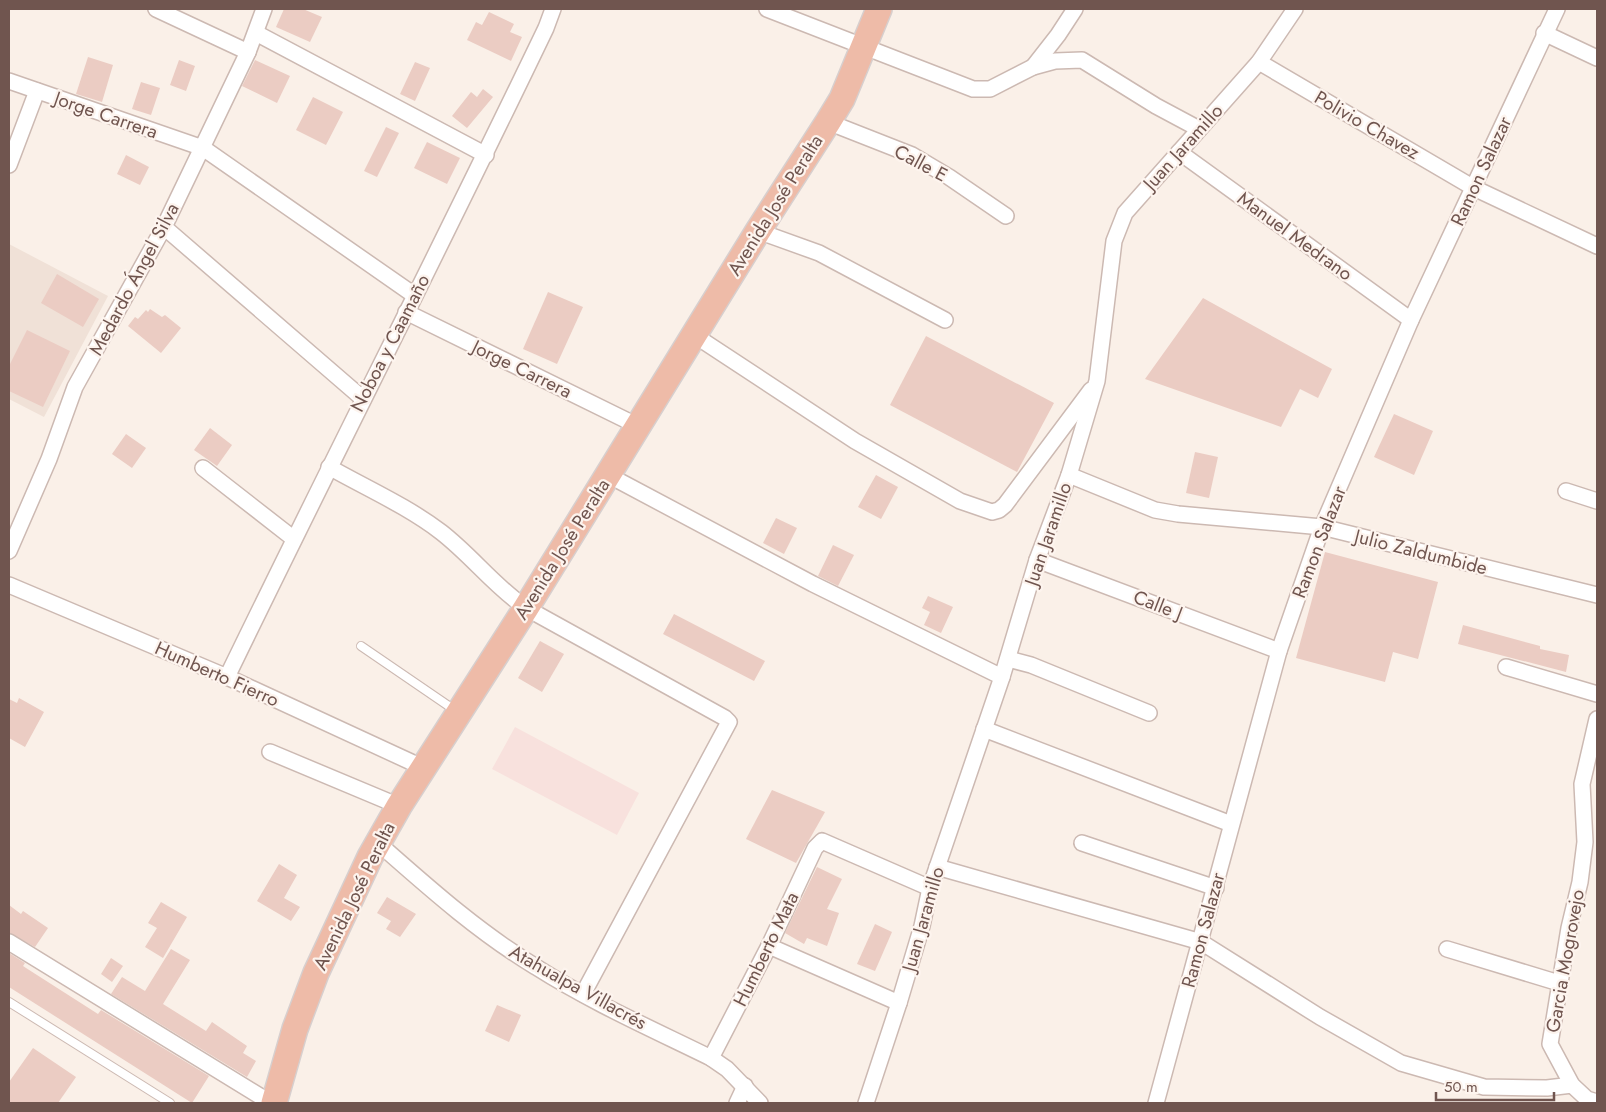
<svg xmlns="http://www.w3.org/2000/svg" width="1606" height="1112" font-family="Jost,sans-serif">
	<rect width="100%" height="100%" fill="#faf0e8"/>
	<path fill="#f0e1d7" d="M9,244L108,296L44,417L9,399Z"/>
	<path fill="#f8e1dd" d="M515,727L639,793L617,835L492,769Z"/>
	<g fill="#ebccc3">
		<path d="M284,9H303L322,17L310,42L276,27Z"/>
		<path d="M489,12L514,24L510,32L522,37L511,61L467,40L476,22L482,25Z"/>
		<path d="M88,57L113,65L102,102L76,94Z"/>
		<path d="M179,60L195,66L186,91L170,85Z"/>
		<path d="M255,60L290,76L277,103L242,86Z"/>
		<path d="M415,62L430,68L415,101L400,94Z"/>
		<path d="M141,82L160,88L151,115L132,109Z"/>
		<path d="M483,89L493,97L467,128L452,116L471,92L477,97Z"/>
		<path d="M313,97L343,112L326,145L296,130Z"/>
		<path d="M386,127L399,133L377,177L364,171Z"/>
		<path d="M427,142L460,158L447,184L414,168Z"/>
		<path d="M126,155L149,167L140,185L117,174Z"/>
		<path d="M57,274L99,299L83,327L41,303Z"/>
		<path d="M548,292L583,307L557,364L523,349Z"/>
		<path d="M1203,298L1332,369L1318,398L1300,389L1281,427L1145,379Z"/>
		<path d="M150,309L162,317L165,315L181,328L161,353L128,326L135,317L138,319L146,310L148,312Z"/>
		<path d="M27,330L70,351L43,407L9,391V366Z"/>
		<path d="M926,336L1054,403L1017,472L890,405Z"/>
		<path d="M1394,414L1433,431L1414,475L1374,457Z"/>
		<path d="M210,428L232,445L217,466L194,450Z"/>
		<path d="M126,434L146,448L132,468L112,454Z"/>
		<path d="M1195,452L1218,457L1209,498L1186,493Z"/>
		<path d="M876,475L898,487L881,519L858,507Z"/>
		<path d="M776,518L797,528L784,554L763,543Z"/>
		<path d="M833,545L854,555L838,586L818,576Z"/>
		<path d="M1325,552L1438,582L1418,659L1393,652L1385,682L1296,658Z"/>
		<path d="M928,596L953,607L941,633L924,625L930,612L922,608Z"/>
		<path d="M674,614L765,661L754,681L663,634Z"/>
		<path d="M1463,625L1540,646V649L1569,655L1566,672L1458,644Z"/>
		<path d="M540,641L564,654L542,692L518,678Z"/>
		<path d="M19,698L44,712L25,747L9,738V699L17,703Z"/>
		<path d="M772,790L825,812L796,863L746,839Z"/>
		<path d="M279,864L297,875L284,898L300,907L291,921L257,901Z"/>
		<path d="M817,867L842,879L827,909L839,913L827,946L807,938L804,944L785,933Z"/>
		<path d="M387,897L416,914L400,937L386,929L391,921L377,913Z"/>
		<path d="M161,902L187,917L163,958L145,947L157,928L148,923Z"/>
		<path d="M9,905L21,914L23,911L48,928L35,947L9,933Z"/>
		<path d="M875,924L892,932L875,971L857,964Z"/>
		<path d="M171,949L190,960L163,1004L206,1031L212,1022L247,1046L243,1053L256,1061L247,1077L111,994L122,977L145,991Z"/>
		<path d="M9,953L25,963L23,966L26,968L98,1014L101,1010L209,1076L192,1103L9,987Z"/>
		<path d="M111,958L123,966L112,982L101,974Z"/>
		<path d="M497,1005L521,1015L509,1042L485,1031Z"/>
		<path d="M33,1048L76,1077L58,1103H9V1082Z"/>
	</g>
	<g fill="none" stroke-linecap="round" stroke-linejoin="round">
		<g stroke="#ccb9b2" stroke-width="10">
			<g id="service">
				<path d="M361,646L456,711"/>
				<path d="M9,1002L170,1103"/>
			</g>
		</g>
		<g stroke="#ccb9b2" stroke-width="18">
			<g id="minor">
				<path d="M156,9L248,52"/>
				<path d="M767,9L973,89H990L1033,67L1055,61L1082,60L1156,106L1199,129"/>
				<path d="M256,33L486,155"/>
				<path d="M1544,33L1597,58"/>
				<path d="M1259,62L1474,188L1597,246"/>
				<path d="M1033,67L1058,35L1075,9"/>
				<path d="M9,81L203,148L414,295"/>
				<path d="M828,122L912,155L949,177L1006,216"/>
				<path d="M1179,152L1411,320"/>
				<path d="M9,165L37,91"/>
				<path d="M164,227L362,398"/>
				<path d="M758,231L819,253L945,320"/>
				<path d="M406,312L638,426"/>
				<path d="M694,335L855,441L960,501L992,512L999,510L1005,505L1091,390"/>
				<path d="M329,467C366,488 407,506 441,532C472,556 494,586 526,608L725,718L729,722L583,994"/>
				<path d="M203,468L294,539"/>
				<path d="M608,475L813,584L1002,677"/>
				<path d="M1069,475L1155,510L1178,514L1322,527L1597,595"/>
				<path d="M1566,491L1597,501"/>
				<path d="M9,551L49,459L75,387L164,227L248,52L264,9"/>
				<path d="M1037,560L1279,651"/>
				<path d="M9,585L227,677L424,768"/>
				<path d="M1008,659L1031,665L1149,713"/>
				<path d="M1506,667L1597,694"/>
				<path d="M227,677C332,460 442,245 546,28L553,9"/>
				<path d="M1597,719L1582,784L1585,842L1580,882L1569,928L1550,1044L1572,1085L1587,1099L1597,1102"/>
				<path d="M984,729L1231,824"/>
				<path d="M270,752L399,806"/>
				<path d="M378,843C428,887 478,932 536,967C591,1002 652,1029 711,1058L727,1069L760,1103"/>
				<path d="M1082,843L1216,888"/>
				<path d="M937,867L1201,942L1320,1017L1401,1063L1484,1087L1547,1088L1572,1085"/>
				<path d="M9,942L271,1103"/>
				<path d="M769,946L899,1003"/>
				<path d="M1447,949L1559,983"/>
				<path d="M711,1058L769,946L815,848L822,841L930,888"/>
				<path d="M737,1103L745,1086"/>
				<path d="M866,1103L899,1003L922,926L930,888L1002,677L1037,560L1069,475L1097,381L1114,241L1125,213L1259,62L1295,9"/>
				<path d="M1156,1103L1279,651L1322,527L1411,320L1557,9"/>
			</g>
		</g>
		<g stroke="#d7cfce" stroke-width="28">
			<path id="trunk" d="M274,1103L295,1029L316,973L370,857L399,806L526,608L758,231L828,122L842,99L879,9"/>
		</g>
		<use href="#service" stroke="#fff" stroke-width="8"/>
		<use href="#minor" stroke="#fff" stroke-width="15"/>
		<use href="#trunk" stroke="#eebba8" stroke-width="25"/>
	</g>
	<g text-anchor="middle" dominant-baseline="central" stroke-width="4.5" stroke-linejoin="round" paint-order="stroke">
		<g font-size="19" fill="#70554f" stroke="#fdf4ee">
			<text transform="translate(106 115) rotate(19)">Jorge Carrera</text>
			<text transform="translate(1367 125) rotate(30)">Polivio Chavez</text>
			<text transform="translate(1183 147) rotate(-48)">Juan Jaramillo</text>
			<text transform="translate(921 163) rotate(28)">Calle E</text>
			<text transform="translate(1481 171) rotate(-65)">Ramon Salazar</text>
			<text transform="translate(775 205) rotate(-58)">Avenida José Peralta</text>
			<text transform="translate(1295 236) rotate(36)">Manuel Medrano</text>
			<text transform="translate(134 279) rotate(-62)">Medardo Ángel Silva</text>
			<text transform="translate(390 343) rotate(-63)">Noboa y Caamaño</text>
			<text transform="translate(522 369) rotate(26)">Jorge Carrera</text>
			<text transform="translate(1048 534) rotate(-71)">Juan Jaramillo</text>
			<text transform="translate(1319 542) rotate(-69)">Ramon Salazar</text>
			<text transform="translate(562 549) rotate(-58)">Avenida José Peralta</text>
			<text transform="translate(1421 552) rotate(14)">Julio Zaldumbide</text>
			<text transform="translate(1158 605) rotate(21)">Calle J</text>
			<text transform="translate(217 674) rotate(24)">Humberto Fierro</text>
			<text transform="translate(354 896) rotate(-64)">Avenida José Peralta</text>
			<text transform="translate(923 919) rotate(-74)">Juan Jaramillo</text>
			<text transform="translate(1203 930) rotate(-75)">Ramon Salazar</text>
			<text transform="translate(766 949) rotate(-64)">Humberto Mata</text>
			<text transform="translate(1565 961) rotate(-80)">Garcia Mogrovejo</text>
			<text transform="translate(578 987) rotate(29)">Atahualpa Villacrés</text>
		</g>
	</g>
	<rect width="1606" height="1112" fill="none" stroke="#70554f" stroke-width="20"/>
	<path d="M1436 1092v8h118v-8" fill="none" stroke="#70554f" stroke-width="2.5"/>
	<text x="1444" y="1092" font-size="15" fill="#70554f" stroke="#fdf4ee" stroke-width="4" paint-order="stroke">50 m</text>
</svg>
